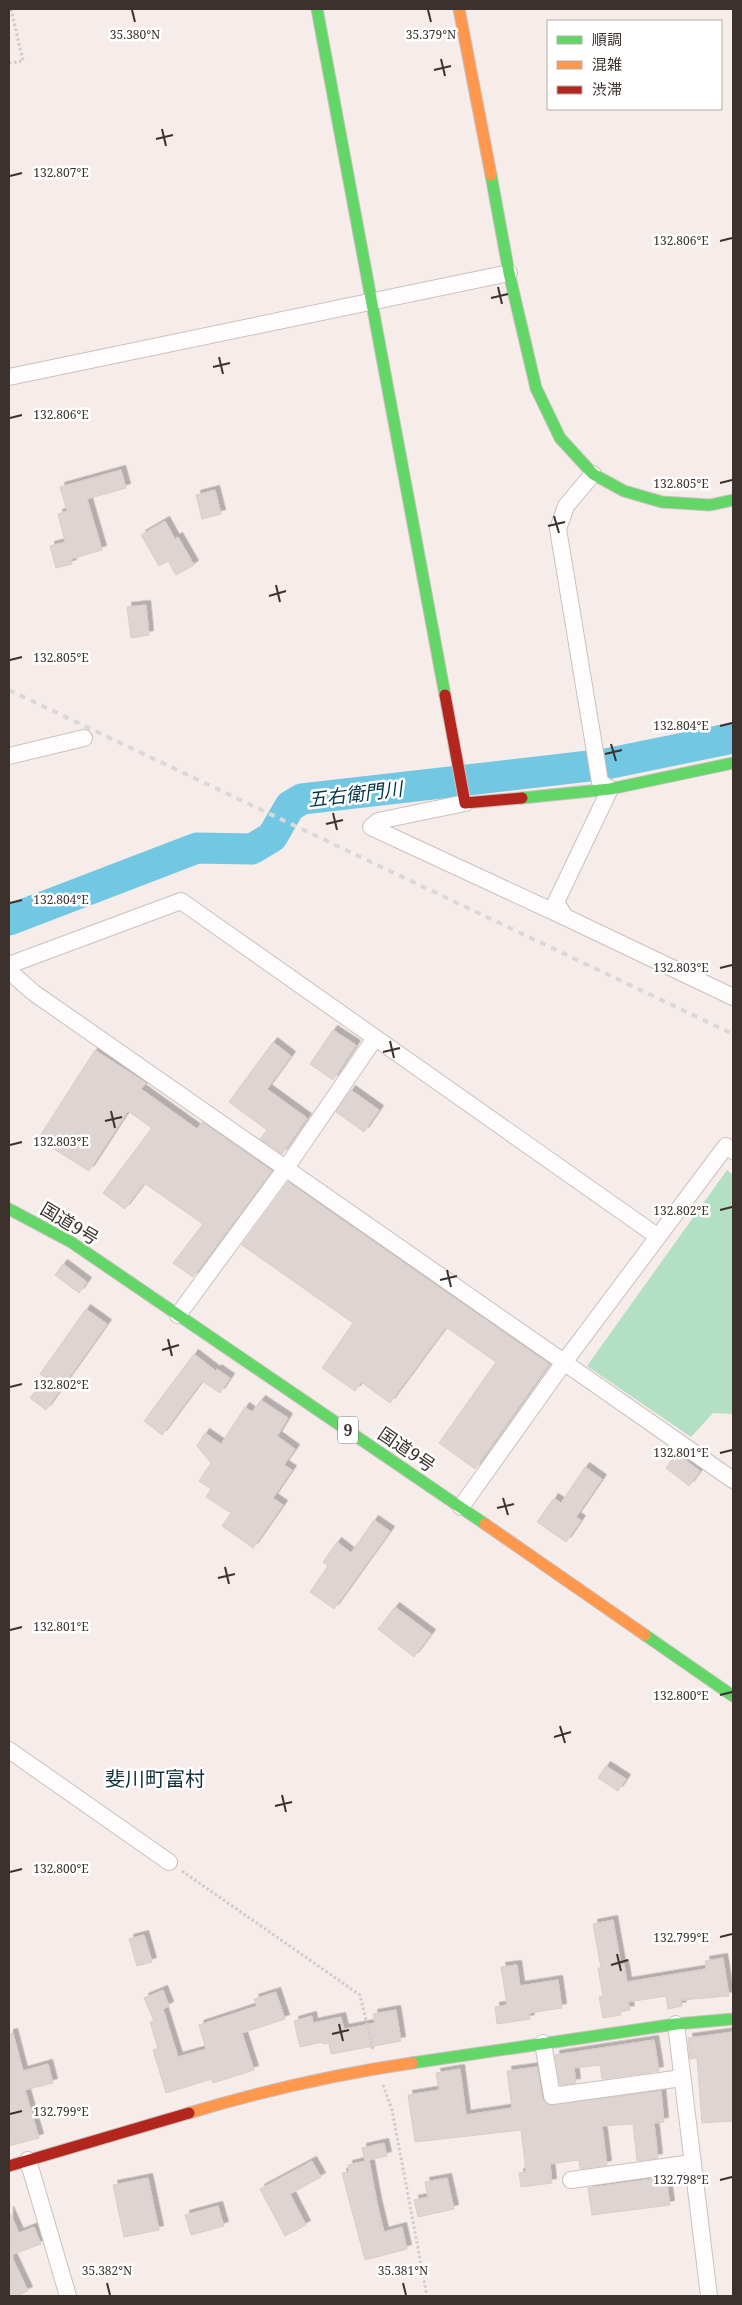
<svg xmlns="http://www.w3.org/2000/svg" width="742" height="2305" font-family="'Noto Serif','Noto Sans JP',serif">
	<defs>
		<filter id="shadow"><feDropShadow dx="4.5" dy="-4.5" stdDeviation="0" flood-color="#0004"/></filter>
	</defs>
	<rect width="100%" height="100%" fill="#f6ece9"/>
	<path fill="#b3dfc5" d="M727,1170L733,1175V1414L713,1413L691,1437L587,1366Z"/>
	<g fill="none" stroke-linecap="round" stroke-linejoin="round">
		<path stroke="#72c7e3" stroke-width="31" d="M9,920L197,848L252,849L272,837L290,806L302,799L606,764L733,738"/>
	</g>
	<g fill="#ded4d2" stroke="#d8cecb" filter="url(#shadow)">
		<path d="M121,470L126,488L87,499L102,550L71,559L72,564L56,568L50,546L65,542L58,514L67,511L60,487Z"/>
		<path d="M215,490L221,514L202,519L196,495Z"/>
		<path d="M165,521L175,539L178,537L194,565L176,575L168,561L159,566L141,535Z"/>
		<path d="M146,605L149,635L131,638L127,607Z"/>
		<path d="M333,1030L356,1045L333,1080L310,1064Z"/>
		<path d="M273,1042L291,1056L267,1089L307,1118L282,1154L260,1139L267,1130L229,1102Z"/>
		<path d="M95,1050L146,1083L141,1089L197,1129L202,1122L272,1171L193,1277L173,1263L203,1224L144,1183L125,1209L103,1193L152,1128L128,1111L89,1171L38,1139Z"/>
		<path d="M351,1090L379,1110L364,1132L336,1112Z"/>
		<path d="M288,1182L549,1364L475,1469L439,1443L496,1362L446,1327L390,1403L361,1382L355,1391L322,1368L353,1323L242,1245Z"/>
		<path d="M63,1264L87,1282L79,1293L55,1275Z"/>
		<path d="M86,1309L107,1324L46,1410L30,1398L45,1378L40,1374Z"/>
		<path d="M194,1354L216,1371L217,1369L230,1378L220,1393L202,1381L162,1435L144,1421Z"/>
		<path d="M261,1400L288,1418L277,1436L295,1449L284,1465L292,1470L273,1498L283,1505L253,1548L222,1526L231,1513L206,1497L211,1489L199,1481L211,1463L197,1446L205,1433L221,1444L245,1407L252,1412Z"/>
		<path d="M676,1453L700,1471L689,1486L666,1468Z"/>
		<path d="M585,1467L602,1479L576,1517L581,1520L566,1542L537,1522L554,1498L561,1503Z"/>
		<path d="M374,1520L390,1531L334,1609L310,1592L328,1566L323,1562L337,1542L351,1553Z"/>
		<path d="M395,1607L431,1634L414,1657L378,1629Z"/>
		<path d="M606,1766L626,1779L618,1791L598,1778Z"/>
		<path d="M613,1920L621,1965L624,1964L627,1982L706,1969L705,1961L723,1958L729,1996L681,2000L682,2006L668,2009L666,1996L628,2002L630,2010L621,2011V2015L603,2018L599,1997L603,1996L598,1968H601L593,1924Z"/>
		<path d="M144,1935L152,1962L137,1966L129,1939Z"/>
		<path d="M517,1965L520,1986L558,1980L562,2008L529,2013L530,2019L497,2024L495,2007L507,2005L501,1967Z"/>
		<path d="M163,1990L169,2006L163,2009L178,2057L206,2049L199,2025L257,2006L254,1999L276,1992L285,2019L242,2033L254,2070L213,2083L212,2079L166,2093L153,2050L158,2048L150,2022L154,2021L144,1998Z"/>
		<path d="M396,2010L401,2041L331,2054L329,2043L323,2044L322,2042L300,2047L294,2021L312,2016L313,2023L341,2017L344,2029L375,2023L373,2014Z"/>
		<path d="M733,2032V2121L702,2123L697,2058L690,2059L688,2038Z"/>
		<path d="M13,2033L23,2071L48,2064L53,2083L25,2090L39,2138L9,2146V2034Z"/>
		<path d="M654,2040L659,2071L602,2079L600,2065L574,2068L576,2083L560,2085L555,2055Z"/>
		<path d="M537,2067L542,2098L549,2105L661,2091L664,2122L654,2123L658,2158L637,2161L633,2124L602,2126L607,2165L580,2169L579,2160L550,2164L552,2183L521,2187L519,2173L526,2172L521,2130L415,2142L408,2095L439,2090L436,2073L460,2069L466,2115L512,2108L507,2071Z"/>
		<path d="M384,2143L387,2156L369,2160L377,2203L384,2232L402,2227L407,2249L365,2260L342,2173L349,2172L348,2165L365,2161L362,2148Z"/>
		<path d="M312,2161L321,2177L290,2194L306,2225L285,2236L260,2189Z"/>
		<path d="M666,2177L670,2205L592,2215L588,2188Z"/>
		<path d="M148,2178L159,2230L124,2237L113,2185Z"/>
		<path d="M447,2178L454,2209L418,2217L414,2200L428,2197L425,2182Z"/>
		<path d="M218,2206L224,2226L191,2235L185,2215Z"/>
		<path d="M9,2211L19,2233L34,2227L41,2244L11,2255L28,2291L16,2296H9Z"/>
	</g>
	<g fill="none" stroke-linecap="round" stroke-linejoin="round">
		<g stroke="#cbc1be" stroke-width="18">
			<g id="street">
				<path d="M9,377L509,273"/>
				<path d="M593,474L566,506L558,529L600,782L610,789L556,902L565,917L733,997"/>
				<path d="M9,756L84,738"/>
				<path d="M465,803L378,821L371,827L565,917"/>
				<path d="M9,965L181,901L657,1236"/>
				<path d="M9,971L34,993L733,1480"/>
				<path d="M178,1315L286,1168L375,1038"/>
				<path d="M461,1507L565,1361L726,1146L733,1151"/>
				<path d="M9,1750L169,1862"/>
				<path d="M676,2024L709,2296"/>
				<path d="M543,2043L552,2096L682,2078"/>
				<path d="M28,2160L68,2296"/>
				<path d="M571,2180L692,2163"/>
			</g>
		</g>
		<g stroke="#cbc1be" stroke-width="13">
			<g id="fast">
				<path d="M317,9L445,695"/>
				<path d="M491,175L509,273L536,388L560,438L593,474L624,491L662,502L710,505L733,500"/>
				<path d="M522,798L610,789L733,763"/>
				<path d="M9,1209L71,1242L485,1524"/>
				<path d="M645,1635L733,1696"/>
				<path d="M412,2063L676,2024L733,2019"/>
			</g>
		</g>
		<g stroke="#cbc1be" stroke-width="13">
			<g id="slow">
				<path d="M459,9L491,175"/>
				<path d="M485,1524L645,1635"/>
				<path d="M189,2113C262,2091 337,2074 412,2063"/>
			</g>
		</g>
		<g stroke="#cbc1be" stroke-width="13">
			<g id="jam">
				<path d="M445,695L465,803L522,798"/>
				<path d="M9,2166L189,2113"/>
			</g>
		</g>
		<g stroke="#d0cccb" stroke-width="3" stroke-dasharray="2.5 2.5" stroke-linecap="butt">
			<path d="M9,63L23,61L11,9"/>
			<path d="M182,1871L360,1995L373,2050"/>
			<path d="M383,2085L392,2110L427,2296"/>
		</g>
		<use href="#street" stroke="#fefcfc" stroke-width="16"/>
		<use href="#fast" stroke="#63d668" stroke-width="11"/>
		<use href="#slow" stroke="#ff974d" stroke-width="11"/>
		<use href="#jam" stroke="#b3261e" stroke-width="11"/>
		<path stroke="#dcd8d8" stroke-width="4" stroke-dasharray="6 6" stroke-linecap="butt" d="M9,690L733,1034"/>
	</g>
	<path fill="none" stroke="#3c312d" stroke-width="2" d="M132,10L135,22M428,10L431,22M441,59L445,76M434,70L451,66M162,129L166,146M156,139L173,135M10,176L22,173M720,241L732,238M498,287L502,304M491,298L508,294M219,357L223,374M213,367L230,363M10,418L22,415M720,483L732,480M554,516L559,533M548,526L565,522M276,585L280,602M269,596L286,591M10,660L22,657M720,726L732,723M611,744L616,761M605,754L622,750M333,813L337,830M326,824L343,820M10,903L22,900M720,968L732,965M390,1041L394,1058M383,1052L400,1048M111,1111L115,1128M105,1121L122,1117M10,1145L22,1142M720,1210L732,1207M447,1270L451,1287M440,1280L457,1276M168,1339L172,1356M162,1350L179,1345M10,1387L22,1384M720,1453L732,1450M503,1498L508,1515M497,1508L514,1504M225,1567L229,1584M218,1578L235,1574M10,1630L22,1627M720,1695L732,1692M560,1726L565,1743M554,1737L571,1732M282,1795L286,1812M275,1806L292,1802M10,1872L22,1869M720,1937L732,1934M617,1954L621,1971M611,1965L628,1960M339,2024L343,2041M332,2034L349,2030M10,2114L22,2111M720,2180L732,2177M107,2283L110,2295M403,2283L406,2295"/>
	<g text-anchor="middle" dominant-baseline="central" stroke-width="5" stroke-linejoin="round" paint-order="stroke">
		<rect fill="#fff" stroke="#766f6c" stroke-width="1" x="338" y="1416.5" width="20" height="27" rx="4"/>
		<g font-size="16" font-weight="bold" fill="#3c312d">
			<text x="348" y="1430">9</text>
		</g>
		<g font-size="18" fill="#3c312d" stroke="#fff">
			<text transform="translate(70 1223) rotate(31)">国道9号</text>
			<text transform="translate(407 1449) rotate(34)">国道9号</text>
		</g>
		<g font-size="19" font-style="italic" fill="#003647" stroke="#fff">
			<text transform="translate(355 794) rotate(-7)">五右衛門川</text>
		</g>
		<g font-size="20" fill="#11323a" stroke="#fff">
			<text x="155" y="1778">斐川町富村</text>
		</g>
	</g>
	<g font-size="12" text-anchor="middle" fill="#3c312d" stroke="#fff" stroke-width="5" stroke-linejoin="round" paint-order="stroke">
		<text x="135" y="39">35.380°N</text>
		<text x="431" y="39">35.379°N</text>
		<text x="61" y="177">132.807°E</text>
		<text x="681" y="245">132.806°E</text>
		<text x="61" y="419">132.806°E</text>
		<text x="681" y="488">132.805°E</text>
		<text x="61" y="662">132.805°E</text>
		<text x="681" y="730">132.804°E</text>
		<text x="61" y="904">132.804°E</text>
		<text x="681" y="972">132.803°E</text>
		<text x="61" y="1146">132.803°E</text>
		<text x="681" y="1215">132.802°E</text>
		<text x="61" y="1389">132.802°E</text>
		<text x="681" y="1457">132.801°E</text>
		<text x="61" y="1631">132.801°E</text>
		<text x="681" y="1700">132.800°E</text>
		<text x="61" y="1873">132.800°E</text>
		<text x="681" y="1942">132.799°E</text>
		<text x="61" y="2116">132.799°E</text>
		<text x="681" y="2184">132.798°E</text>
		<text x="107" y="2275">35.382°N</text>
		<text x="403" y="2275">35.381°N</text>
	</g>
	<rect width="742" height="2305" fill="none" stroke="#3c312d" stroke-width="20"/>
	<rect x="547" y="20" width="175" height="90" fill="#ffffff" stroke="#b1adab"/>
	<rect x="557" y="36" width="25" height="8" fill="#63d668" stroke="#b1adab"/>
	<text x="592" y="45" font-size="15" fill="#3c312d">順調</text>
	<rect x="557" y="61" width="25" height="8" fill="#ff974d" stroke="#b1adab"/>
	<text x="592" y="70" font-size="15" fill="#3c312d">混雑</text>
	<rect x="557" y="86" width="25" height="8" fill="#b3261e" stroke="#b1adab"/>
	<text x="592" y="95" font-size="15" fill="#3c312d">渋滞</text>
</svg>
